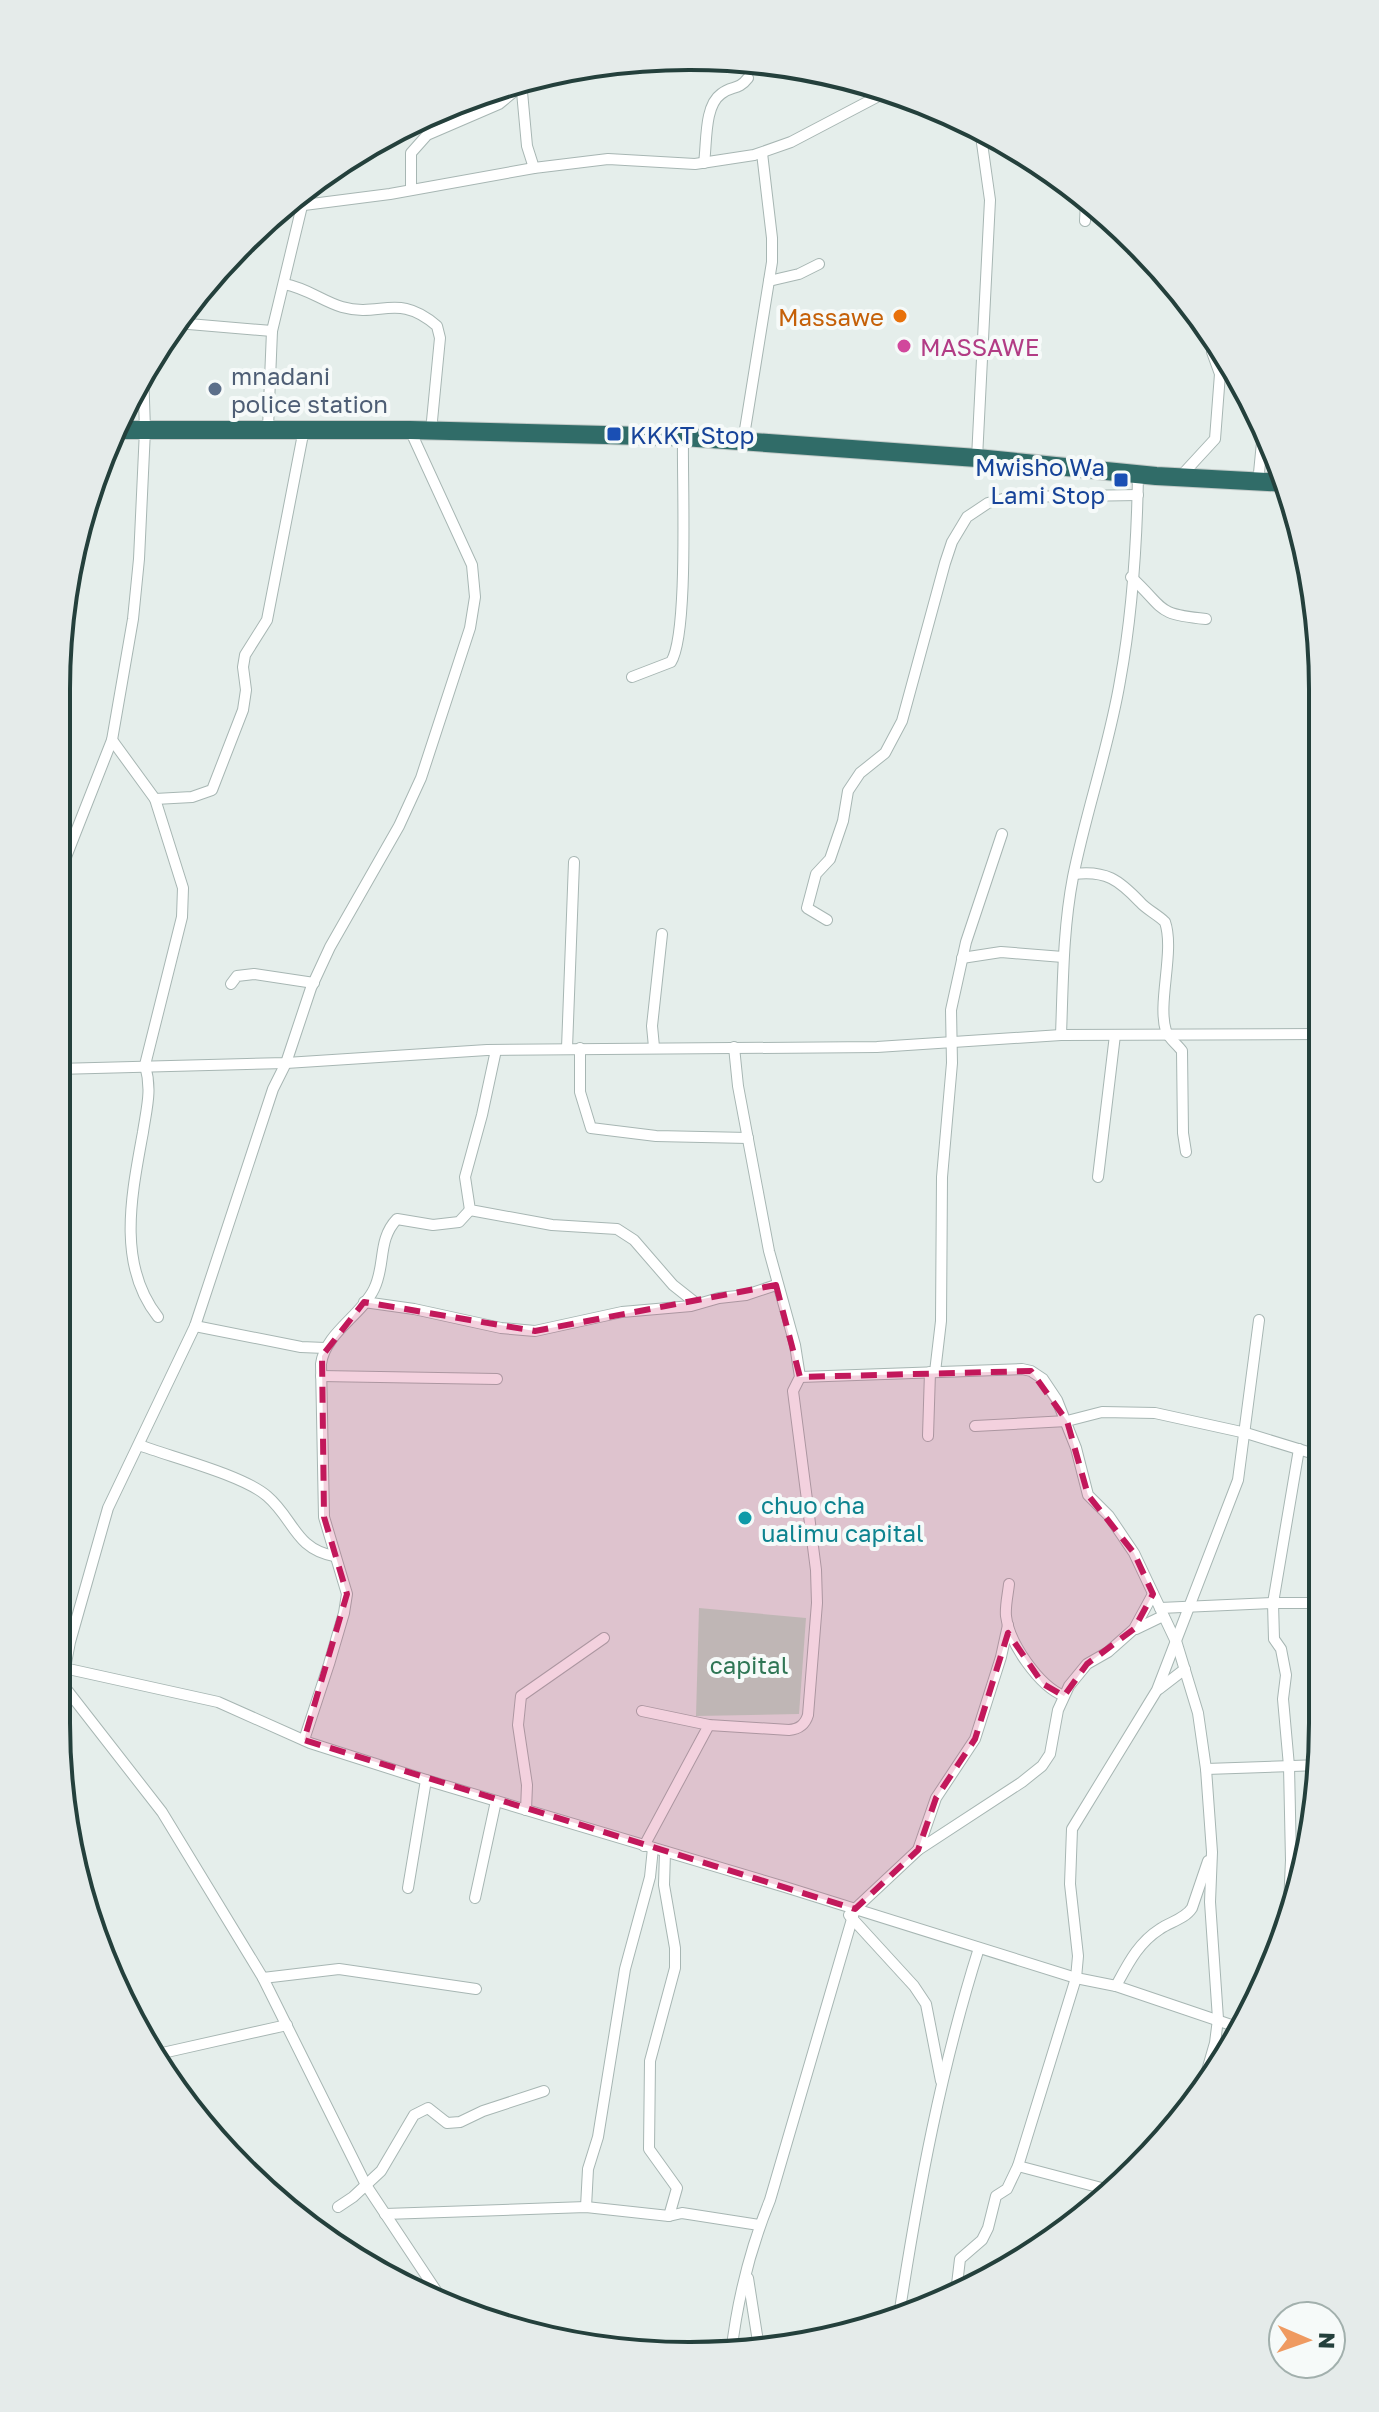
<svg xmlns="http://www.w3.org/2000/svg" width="1379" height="2412" font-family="'Golos Text',sans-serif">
	<rect width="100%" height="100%" fill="#e5eeeb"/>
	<path fill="#bfdecc" d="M699,1608L806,1618L799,1714L696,1716Z"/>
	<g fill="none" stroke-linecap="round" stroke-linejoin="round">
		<g stroke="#a7b6b3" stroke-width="12">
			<g id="street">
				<path d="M521,81L527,146L534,168"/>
				<path d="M704,163C707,143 704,106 721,94C732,85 738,91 748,78"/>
				<path d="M411,190V153L427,135L499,104L522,85L572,73L577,69"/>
				<path d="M304,205L390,194L534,168L608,159L695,164L754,155L791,142L892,89"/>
				<path d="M1085,221L1086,202"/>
				<path d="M769,281L799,274L819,264"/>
				<path d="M284,284C307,288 322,301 342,307C381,318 398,292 437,326L440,338L431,431"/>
				<path d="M177,323L272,331"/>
				<path d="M268,428L272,331L307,185"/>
				<path d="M743,442L772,262V238L762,153"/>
				<path d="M977,458L990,200L980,129"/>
				<path d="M1180,477L1215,439L1220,374L1212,352V333"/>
				<path d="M1258,483L1263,432"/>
				<path d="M1131,577C1166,609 1154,614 1206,619"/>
				<path d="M632,677L671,662C689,634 682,480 683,437"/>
				<path d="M112,740L155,799L183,888L182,917L145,1065C152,1090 147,1106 143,1132C132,1193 116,1264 158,1317"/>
				<path d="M155,799L192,797L212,790L243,710L246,690L243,667L245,655L267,620L304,429"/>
				<path d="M57,866L66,857L112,740L133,619L139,559L145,430L143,370"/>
				<path d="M1074,874C1106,870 1119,880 1140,902C1147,910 1157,914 1165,922C1175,951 1157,1003 1166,1031C1169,1039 1177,1044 1182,1051L1183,1133L1186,1152"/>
				<path d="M827,920L807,908L816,874L830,859L843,821L848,791L860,773L885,753L902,721L945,563L952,542L967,517L988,503L1010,497L1138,495"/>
				<path d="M962,958L1001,952L1063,957"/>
				<path d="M231,984L237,976L254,974L314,983"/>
				<path d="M1319,1001L1314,1035L1320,1166"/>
				<path d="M1061,1035C1063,981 1063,929 1073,877C1086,811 1109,747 1120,681C1132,616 1137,540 1138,474"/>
				<path d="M654,1047L652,1026L662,934"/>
				<path d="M567,1048L574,862"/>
				<path d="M580,1048V1092L591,1128L656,1136L748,1138"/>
				<path d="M496,1050L482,1115L465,1177L470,1210L552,1225L617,1229L634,1240L673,1285L697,1304"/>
				<path d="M57,1069L286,1063L487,1050L877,1047L1061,1035L1319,1034"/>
				<path d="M1098,1177L1115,1035"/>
				<path d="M364,1302L414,1309L501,1328L535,1331L622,1312L691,1306L719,1298L746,1295L776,1285"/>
				<path d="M195,1326L301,1347L325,1348"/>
				<path d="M935,1372L941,1321L942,1177L952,1063L951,1010L966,942L1002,834"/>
				<path d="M321,1376L497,1379"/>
				<path d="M800,1377L1022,1369L1031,1371L1043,1379L1057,1400L1076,1448L1088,1495L1109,1516L1134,1553L1177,1644L1198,1713L1206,1769L1212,1852L1210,1902L1218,2019L1215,2043L1204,2081"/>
				<path d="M975,1426L1067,1421L1102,1412L1155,1413L1246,1433L1321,1456"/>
				<path d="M928,1436L930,1372"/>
				<path d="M139,1445C171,1457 243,1475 267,1496C294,1519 295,1549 334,1556"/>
				<path d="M1299,1449L1273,1603H1321"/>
				<path d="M1009,1584C1008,1594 1005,1606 1006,1616C1009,1643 1039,1686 1064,1696"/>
				<path d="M1160,1608L1273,1603L1274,1639L1281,1649L1286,1675L1283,1699L1289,1766L1291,1860L1288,1928"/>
				<path d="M1136,1629L1163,1616"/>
				<path d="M64,1668L218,1702L310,1743L426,1780L785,1887L1076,1978L1116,1986L1243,2029"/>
				<path d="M60,1681L162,1812L263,1978L366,2185L439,2295"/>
				<path d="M62,1684L70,1642L108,1508L195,1326L273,1089L286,1063L311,988L330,947L399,826L421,778L470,628L475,597L472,565L410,430"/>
				<path d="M1159,1689L1185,1669"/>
				<path d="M642,1711L709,1725L789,1730C799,1729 805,1725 808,1715L817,1603L816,1570L793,1391L800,1377L795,1345L769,1251L738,1086L734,1047"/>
				<path d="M304,1740L329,1664L344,1613L347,1594L324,1517L321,1364C325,1333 361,1316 374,1289C386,1265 377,1240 397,1219L433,1225L459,1222L470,1210"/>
				<path d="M1206,1769L1321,1765"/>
				<path d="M526,1810L527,1785L518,1725L521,1696L604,1638"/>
				<path d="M644,1846L709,1725"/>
				<path d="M918,1850L936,1798L975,1739L1001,1657L1008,1625"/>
				<path d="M665,1852L664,1885L675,1948V1968L650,2061L649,2149L677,2188L669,2216"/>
				<path d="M408,1888L426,1780"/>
				<path d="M475,1898L496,1801"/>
				<path d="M849,1915L914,1986L926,2004L941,2081"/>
				<path d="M263,1978L339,1969L476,1989"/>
				<path d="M1116,1986C1128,1964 1138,1943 1160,1929C1170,1922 1185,1919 1192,1908L1208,1861"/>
				<path d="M158,2054L287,2025"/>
				<path d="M1018,2166L1113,2191"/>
				<path d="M338,2207L353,2197L381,2171L414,2115L428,2108L447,2123L460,2122L483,2111L544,2091"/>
				<path d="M586,2207L588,2169L598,2137L625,1969L650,1877L653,1848"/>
				<path d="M385,2214L586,2207L669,2216L682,2213L759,2225"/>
				<path d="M748,2278L759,2348"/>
				<path d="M956,2293L960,2259L982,2240L988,2228L996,2196L1007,2189L1018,2166L1076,1978L1078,1956L1070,1884L1072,1829L1157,1690L1238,1480L1259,1320"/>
				<path d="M899,2316C918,2192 941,2068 979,1948"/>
				<path d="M731,2354C737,2302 750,2249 770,2200L855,1909L918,1850L1022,1782L1042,1766L1050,1754L1058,1710L1069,1686L1087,1664L1108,1652L1134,1629L1153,1594"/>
			</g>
		</g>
		<g stroke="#c2cac8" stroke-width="20">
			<path id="highway" d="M115,430H410L683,437L977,458L1156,476L1288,483"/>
		</g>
		<use href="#street" stroke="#fff" stroke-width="10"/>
		<use href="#highway" stroke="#306c68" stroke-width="18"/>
	</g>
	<path fill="#c2185b" fill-opacity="0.2" stroke="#c2185b" stroke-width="6" stroke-dasharray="16 10" stroke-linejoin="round" d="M776,1285L800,1377L1031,1371L1067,1421L1088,1495L1134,1553L1153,1594L1134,1629L1087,1664L1064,1696L1043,1684L1008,1633L975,1739L936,1798L918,1850L855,1909L304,1740L347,1594L324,1517L322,1356L364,1302L535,1331Z"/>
	<circle fill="#e8710a" stroke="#f6faf9" stroke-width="3" cx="900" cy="316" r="8"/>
	<circle fill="#d1479c" stroke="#f6faf9" stroke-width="3" cx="904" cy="346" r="8"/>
	<circle fill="#5c6f8a" stroke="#f6faf9" stroke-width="3" cx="215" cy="389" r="8"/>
	<g fill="#1a4fb4" stroke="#f6faf9" stroke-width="3">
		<rect x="606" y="426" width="16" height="16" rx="4"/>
		<rect x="1113" y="472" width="16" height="16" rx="4"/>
	</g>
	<circle fill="#0f9aa8" stroke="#f6faf9" stroke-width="3" cx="745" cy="1518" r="8"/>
	<g text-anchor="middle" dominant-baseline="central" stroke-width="8" stroke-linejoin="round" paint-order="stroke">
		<g font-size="24" fill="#c56008" stroke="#f6faf9" text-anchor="end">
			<text x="884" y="316">Massawe</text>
		</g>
		<g font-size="24" fill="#b23c85" stroke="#f6faf9" text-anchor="start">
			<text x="920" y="346">MASSAWE</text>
		</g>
		<g font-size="24" fill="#4e5e75" stroke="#f6faf9" text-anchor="start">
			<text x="231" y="375">mnadani<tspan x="231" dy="28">police station</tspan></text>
		</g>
		<g font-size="24" fill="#164399" stroke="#f6faf9" text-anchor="start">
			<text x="630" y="434">KKKT Stop</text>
			<text x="1105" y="466" text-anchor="end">Mwisho Wa<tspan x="1105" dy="28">Lami Stop</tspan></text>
		</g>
		<g font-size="24" fill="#0d838f" stroke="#f6faf9" text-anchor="start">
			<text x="761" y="1504">chuo cha<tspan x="761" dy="28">ualimu capital</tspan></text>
		</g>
		<g font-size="24" fill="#2f7655" stroke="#f6faf9">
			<text x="749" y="1664">capital</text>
		</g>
	</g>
	<path d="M0 0H1379V2412H0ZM689 70H690A619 619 0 0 1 1309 689V1723A619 619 0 0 1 690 2342H689A619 619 0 0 1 70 1723V689A619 619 0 0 1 689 70Z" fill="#e5ebea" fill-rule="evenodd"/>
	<path fill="none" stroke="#24403c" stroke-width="4" d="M689 70H690A619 619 0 0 1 1309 689V1723A619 619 0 0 1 690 2342H689A619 619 0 0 1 70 1723V689A619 619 0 0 1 689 70Z"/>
	<g transform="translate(1307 2340) rotate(92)"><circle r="38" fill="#f6faf9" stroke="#a2b0ad" stroke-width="2"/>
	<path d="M0-6L14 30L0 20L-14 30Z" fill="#ef9a61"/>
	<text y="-12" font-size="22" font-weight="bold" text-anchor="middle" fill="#24403c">N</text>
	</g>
</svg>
